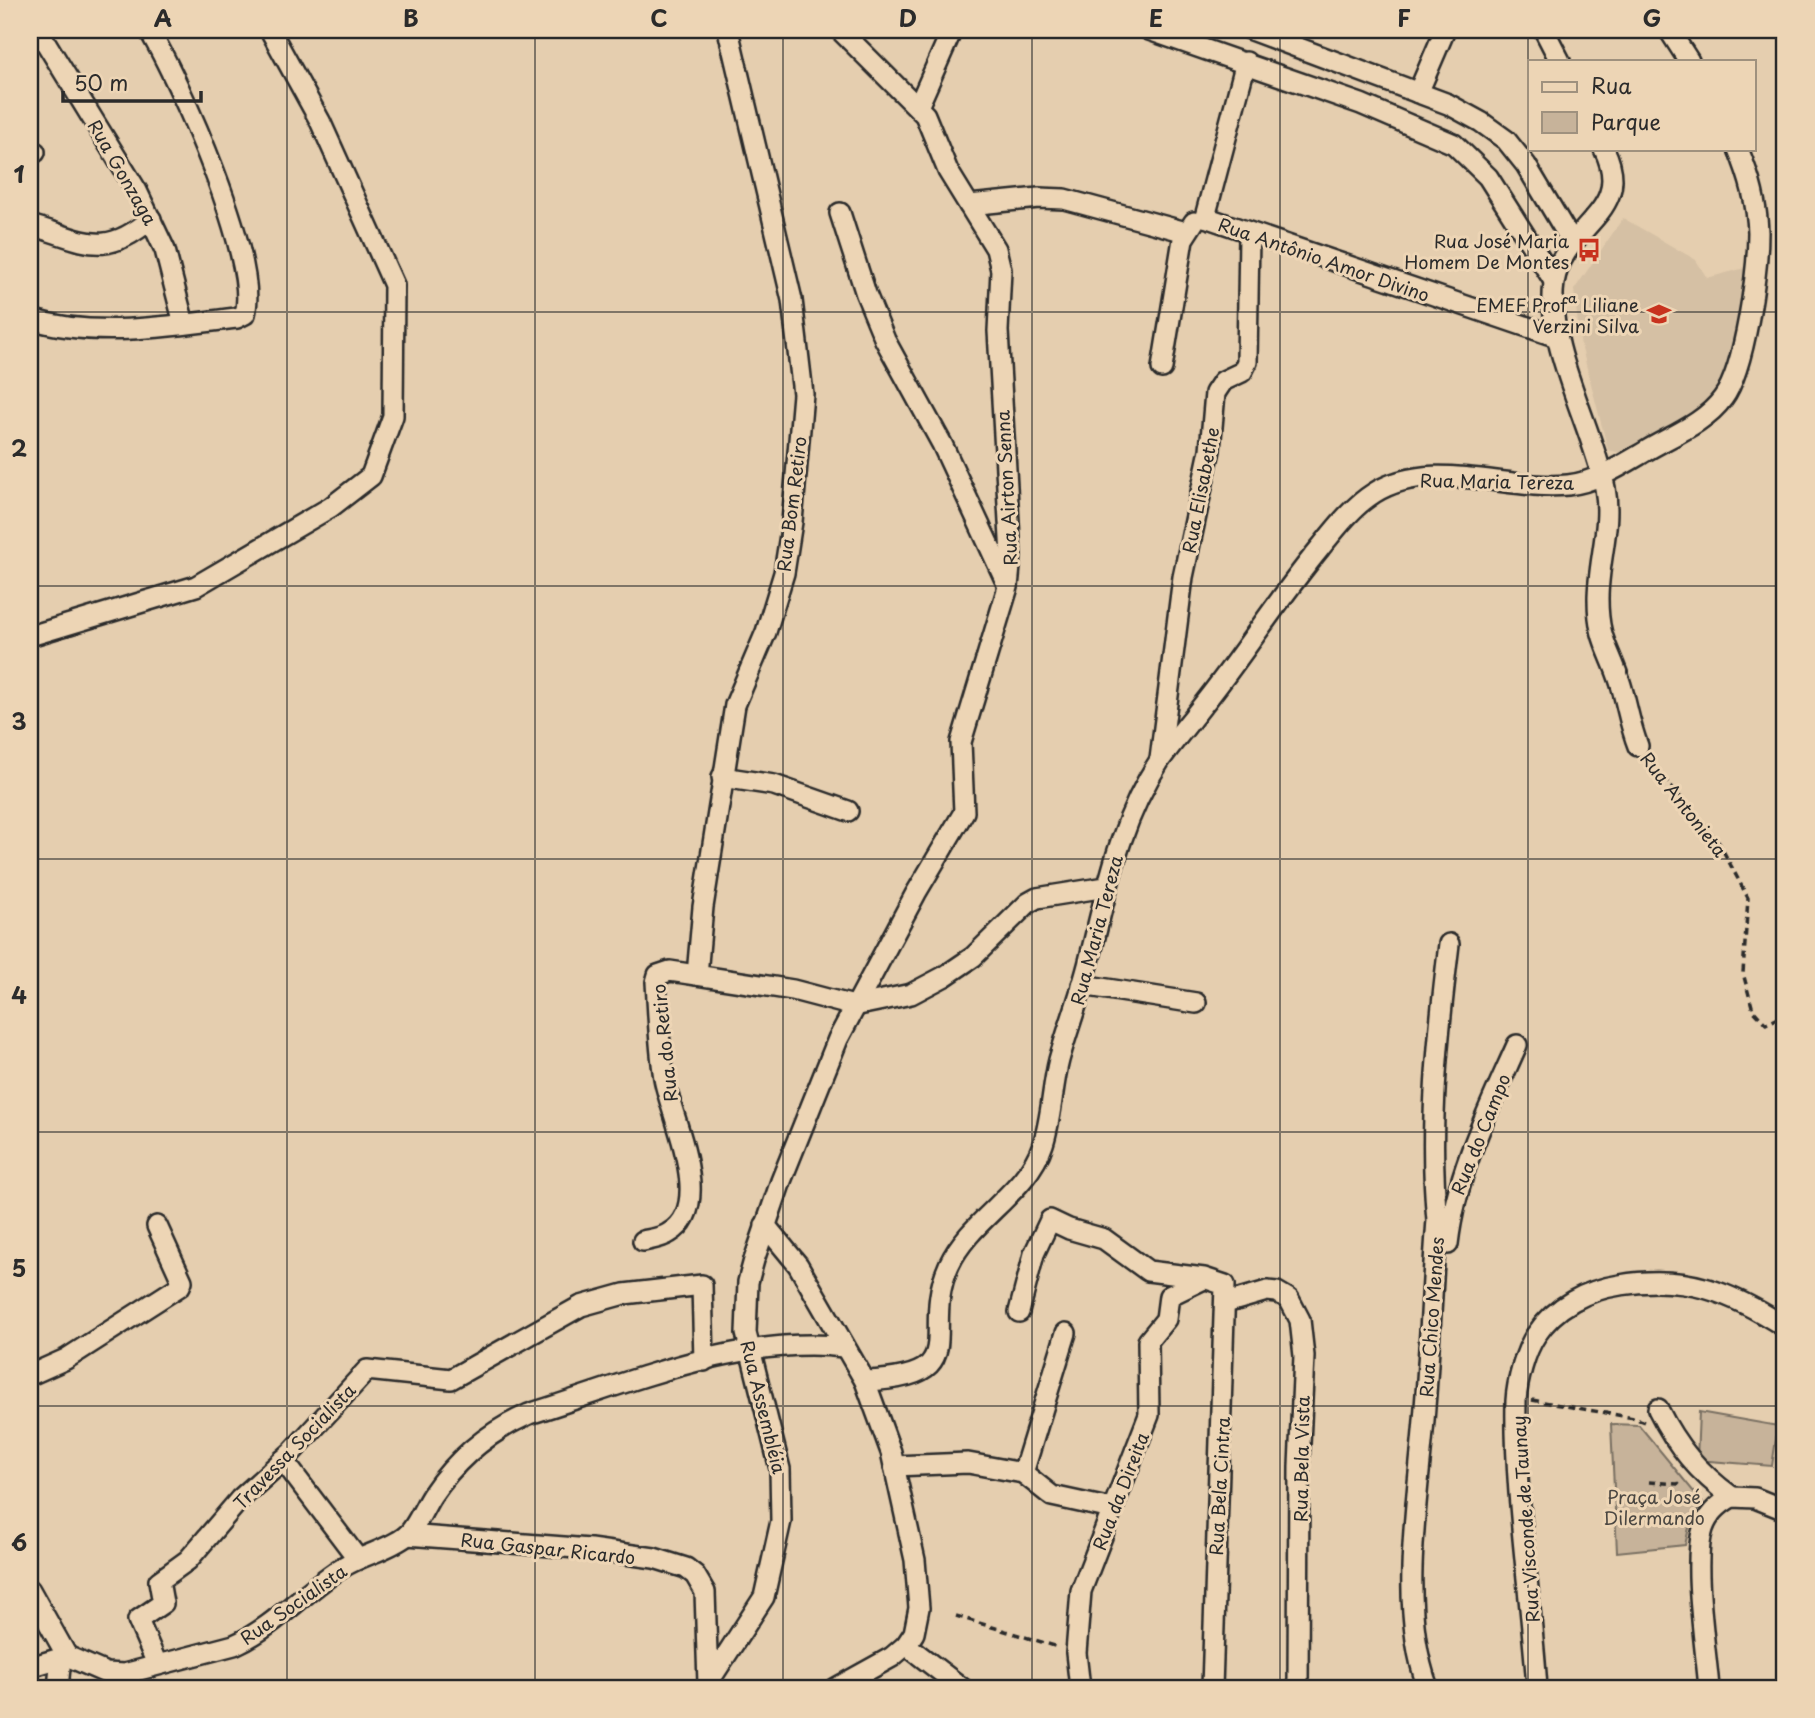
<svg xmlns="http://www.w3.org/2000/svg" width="1815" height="1718" font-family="'Playpen Sans',sans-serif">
	<rect width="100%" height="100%" fill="#e5ceaf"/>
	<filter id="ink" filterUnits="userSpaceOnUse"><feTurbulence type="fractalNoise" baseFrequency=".0143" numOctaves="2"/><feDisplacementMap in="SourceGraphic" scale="14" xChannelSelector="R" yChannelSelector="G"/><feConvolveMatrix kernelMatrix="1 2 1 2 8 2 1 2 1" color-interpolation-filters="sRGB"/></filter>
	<g filter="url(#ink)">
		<path fill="#d5c0a4" d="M1623,218L1696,260L1707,278L1745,268L1739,337L1728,383L1696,409L1627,454L1608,450L1580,341L1574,290Z"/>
		<g fill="#c7b39a" stroke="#796f62" stroke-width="2">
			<path d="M1699,1412L1778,1426L1772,1466L1697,1460Z"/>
			<path d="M1611,1424L1639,1425L1703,1503L1691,1519L1685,1545L1617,1552Z"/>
		</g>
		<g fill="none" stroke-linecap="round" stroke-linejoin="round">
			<g stroke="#2b2b2b" stroke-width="24">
				<g id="minor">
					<path d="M38,30L137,191L165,250L184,324"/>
					<path d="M1149,30L1361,104L1454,144L1488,177L1554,281"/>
					<path d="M1251,30L1448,104L1481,122L1506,140L1526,165L1572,242"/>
					<path d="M1544,30L1560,61"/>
					<path d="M1669,30L1689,61"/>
					<path d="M1418,93L1445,30"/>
					<path d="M918,107L952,30"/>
					<path d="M30,149L35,152"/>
					<path d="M1604,149C1636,214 1563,224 1554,283C1545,344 1592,426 1605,488C1612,525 1598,561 1598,599C1598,641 1610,649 1621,685C1627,705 1630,726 1638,746"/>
					<path d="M969,205L1039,198L1064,199L1186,232"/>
					<path d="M840,213L866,294L885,340L942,444L1007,584"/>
					<path d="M1205,217L1557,337"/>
					<path d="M1205,217L1246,62"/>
					<path d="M30,225C84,240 103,260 151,219"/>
					<path d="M30,319C97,339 168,326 237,318L245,314C260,260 179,80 149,30"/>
					<path d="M1162,368L1183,239L1194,222"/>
					<path d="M30,636L196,586L331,507L371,476L393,416L394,285L320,121L270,30"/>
					<path d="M1160,759L1183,577L1210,450L1215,393L1223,381L1242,372L1247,362L1249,235"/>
					<path d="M722,777L774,785L848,811"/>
					<path d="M697,975L703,907L735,705L766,632L784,573L792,522L803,394L792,300L728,30"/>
					<path d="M1082,985L1196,1003"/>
					<path d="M765,1225L798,1265L865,1381L891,1452L915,1560L919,1608L914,1633L906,1645L892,1657L836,1688"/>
					<path d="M643,1241C651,1239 662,1238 669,1233C716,1206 671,1118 664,1078C659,1047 658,1014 656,982L658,975L670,971L793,990L854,1006L883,1000L911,994L945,976L973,957L1028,903L1037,898L1106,887"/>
					<path d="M1448,1244C1456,1174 1488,1110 1517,1045"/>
					<path d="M1226,1303L1267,1291L1277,1292L1289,1299L1300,1320L1304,1356L1299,1466L1298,1688"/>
					<path d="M1019,1312L1034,1254L1050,1220L1069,1229L1104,1239L1148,1271L1204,1278L1225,1285L1212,1688"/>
					<path d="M30,1375L66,1359L180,1286L182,1281L157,1226"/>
					<path d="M865,1381C977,1376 918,1333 949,1265C970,1219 1027,1193 1043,1144C1052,1117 1052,1087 1059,1060C1069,1024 1083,989 1091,953C1108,885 1120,821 1160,760C1173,742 1188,724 1202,706C1243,655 1278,599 1320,548C1336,528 1352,507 1374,493C1432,457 1507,491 1568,485C1596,482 1622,465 1646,451C1671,436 1705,423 1723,398C1745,369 1758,270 1758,232C1757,203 1749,175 1738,149"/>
					<path d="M1658,1409C1677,1447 1698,1472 1732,1497"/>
					<path d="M283,1460L358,1559"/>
					<path d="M894,1466L968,1463L1023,1473L1052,1496L1112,1509"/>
					<path d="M1023,1473L1066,1333"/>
					<path d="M407,1535L590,1549L654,1558L686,1568L695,1575L705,1592L708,1684"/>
					<path d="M30,1590L67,1656"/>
					<path d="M906,1645L962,1688"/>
					<path d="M157,1664L138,1620L163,1603L159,1581L188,1560L240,1499L292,1452L367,1370L451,1379L581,1306L624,1294L702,1285L704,1361"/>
					<path d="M30,1667L67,1656L106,1673L124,1674L234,1645C275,1627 305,1590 343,1567C362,1555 388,1550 406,1536C416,1528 424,1507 432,1495C457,1458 488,1432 529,1414C626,1384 743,1334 844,1347"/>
					<path d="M708,1683L764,1597L781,1521L780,1469L746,1333L748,1282L754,1260L781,1181L838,1039L916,893L964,812L961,742L1008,587L1011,556L998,331L1001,270L996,249L948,171L925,115L840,30"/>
					<path d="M58,1688L61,1657"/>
					<path d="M1080,1688L1076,1653L1081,1591L1149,1415L1148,1341L1166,1319L1169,1296L1204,1279"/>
					<path d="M1428,1688C1397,1604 1419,1496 1425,1407C1430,1345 1432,1283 1437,1220C1428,1130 1438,1034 1449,944"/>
					<path d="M1537,1688C1531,1595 1514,1493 1516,1401C1517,1382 1525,1351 1536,1335C1555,1306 1587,1290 1620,1285C1686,1274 1731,1292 1785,1327"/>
					<path d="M1709,1688C1706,1650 1692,1562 1703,1529C1708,1514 1719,1504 1732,1497L1755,1498L1785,1510"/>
				</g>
			</g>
			<g stroke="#2b2b2b" stroke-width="3.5" stroke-dasharray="7 5" stroke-linecap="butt">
				<path d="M1648,759L1719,843L1748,898L1743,973L1753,1010L1766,1024L1785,1015"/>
				<path d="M1532,1400L1634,1418L1644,1422"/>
				<path d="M1649,1482L1678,1484L1683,1479"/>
				<path d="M956,1616L1058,1647"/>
			</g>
			<use href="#minor" stroke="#edd5b5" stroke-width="19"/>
		</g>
	</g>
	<path fill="none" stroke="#2b2b2b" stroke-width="2" stroke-opacity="0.55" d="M287,30V1688M535,30V1688M783,30V1688M1032,30V1688M1280,30V1688M1528,30V1688M30,312H1785M30,586H1785M30,859H1785M30,1132H1785M30,1406H1785"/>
	<defs>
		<g id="bus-bare" transform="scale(1.89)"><path d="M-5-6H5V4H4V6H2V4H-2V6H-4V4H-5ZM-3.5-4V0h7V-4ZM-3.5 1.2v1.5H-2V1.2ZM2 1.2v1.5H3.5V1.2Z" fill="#c8321e" stroke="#edd5b5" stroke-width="2.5" paint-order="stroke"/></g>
		<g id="school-bare" transform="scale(1.89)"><path d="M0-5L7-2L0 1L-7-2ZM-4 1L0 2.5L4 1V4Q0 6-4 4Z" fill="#c8321e" stroke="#edd5b5" stroke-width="2.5" paint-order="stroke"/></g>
	</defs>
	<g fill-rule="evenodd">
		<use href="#bus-bare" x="1589" y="250"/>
		<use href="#school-bare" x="1659" y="314"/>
	</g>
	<g text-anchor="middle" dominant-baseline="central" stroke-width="6" stroke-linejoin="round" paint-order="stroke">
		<g font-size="18" fill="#2b2b2b" stroke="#edd5b5">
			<text transform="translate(123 172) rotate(60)">Rua Gonzaga</text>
			<text transform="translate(1324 259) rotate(19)">Rua Antônio Amor Divino</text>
			<text transform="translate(1497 481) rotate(1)">Rua Maria Tereza</text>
			<text transform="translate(1006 488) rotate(-93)">Rua Airton Senna</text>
			<text transform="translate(1200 490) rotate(-79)">Rua Elisabethe</text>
			<text transform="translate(791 504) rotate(-83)">Rua Bom Retiro</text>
			<text transform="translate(1684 804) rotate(52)">Rua Antonieta</text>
			<text transform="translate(1096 930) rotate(-75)">Rua Maria Tereza</text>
			<text transform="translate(664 1043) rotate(-96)">Rua do Retiro</text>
			<text transform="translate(1480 1134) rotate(-68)">Rua do Campo</text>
			<text transform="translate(1431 1317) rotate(-86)">Rua Chico Mendes</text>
			<text transform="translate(764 1407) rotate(76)">Rua Assembléia</text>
			<text transform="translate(294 1446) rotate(-46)">Travessa Socialista</text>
			<text transform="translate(1301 1459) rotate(-89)">Rua Bela Vista</text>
			<text transform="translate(1219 1486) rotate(-87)">Rua Bela Cintra</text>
			<text transform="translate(1120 1491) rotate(-69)">Rua da Direita</text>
			<text transform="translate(1525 1519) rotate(-94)">Rua Visconde de Taunay</text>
			<text transform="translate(548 1548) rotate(6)">Rua Gaspar Ricardo</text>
			<text transform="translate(293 1604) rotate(-35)">Rua Socialista</text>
		</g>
		<g font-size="18" fill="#2b2b2b" stroke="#edd5b5" text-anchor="end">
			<text x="1569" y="240">Rua José Maria<tspan x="1569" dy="21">Homem De Montes</tspan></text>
			<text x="1639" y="304">EMEF Profª Liliane<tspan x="1639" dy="21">Verzini Silva</tspan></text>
		</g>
		<g font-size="18" fill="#4a4641" stroke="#edd5b5">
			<text x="1654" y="1496">Praça José<tspan x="1654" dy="21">Dilermando</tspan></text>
		</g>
	</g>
	<rect width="1815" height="1718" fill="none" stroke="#edd5b5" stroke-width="77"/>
	<rect x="1528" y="60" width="228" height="91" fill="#edd5b5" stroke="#9f917e" stroke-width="2"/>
	<rect x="1542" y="82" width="35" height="10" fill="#edd5b5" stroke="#9f917e" stroke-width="2"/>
	<text x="1591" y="94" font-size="21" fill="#2b2b2b">Rua</text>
	<rect x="1542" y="112" width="35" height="21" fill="#c7b39a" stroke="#9f917e" stroke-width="2"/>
	<text x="1591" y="130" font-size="21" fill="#2b2b2b">Parque</text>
	<path d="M63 91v10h138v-10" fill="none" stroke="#2b2b2b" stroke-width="3.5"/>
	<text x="74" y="91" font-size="21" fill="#2b2b2b" stroke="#edd5b5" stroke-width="5" paint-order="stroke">50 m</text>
	<rect x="38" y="38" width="1738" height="1642" fill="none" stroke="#2b2b2b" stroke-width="2.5"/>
	<g font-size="23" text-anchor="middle" font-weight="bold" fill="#2b2b2b">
		<text x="163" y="27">A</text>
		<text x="411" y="27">B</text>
		<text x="659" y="27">C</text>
		<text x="908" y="27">D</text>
		<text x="1156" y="27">E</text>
		<text x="1404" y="27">F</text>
		<text x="1652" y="27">G</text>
		<text x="19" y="183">1</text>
		<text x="19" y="457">2</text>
		<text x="19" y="730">3</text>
		<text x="19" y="1004">4</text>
		<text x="19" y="1277">5</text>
		<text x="19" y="1551">6</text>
	</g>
</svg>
